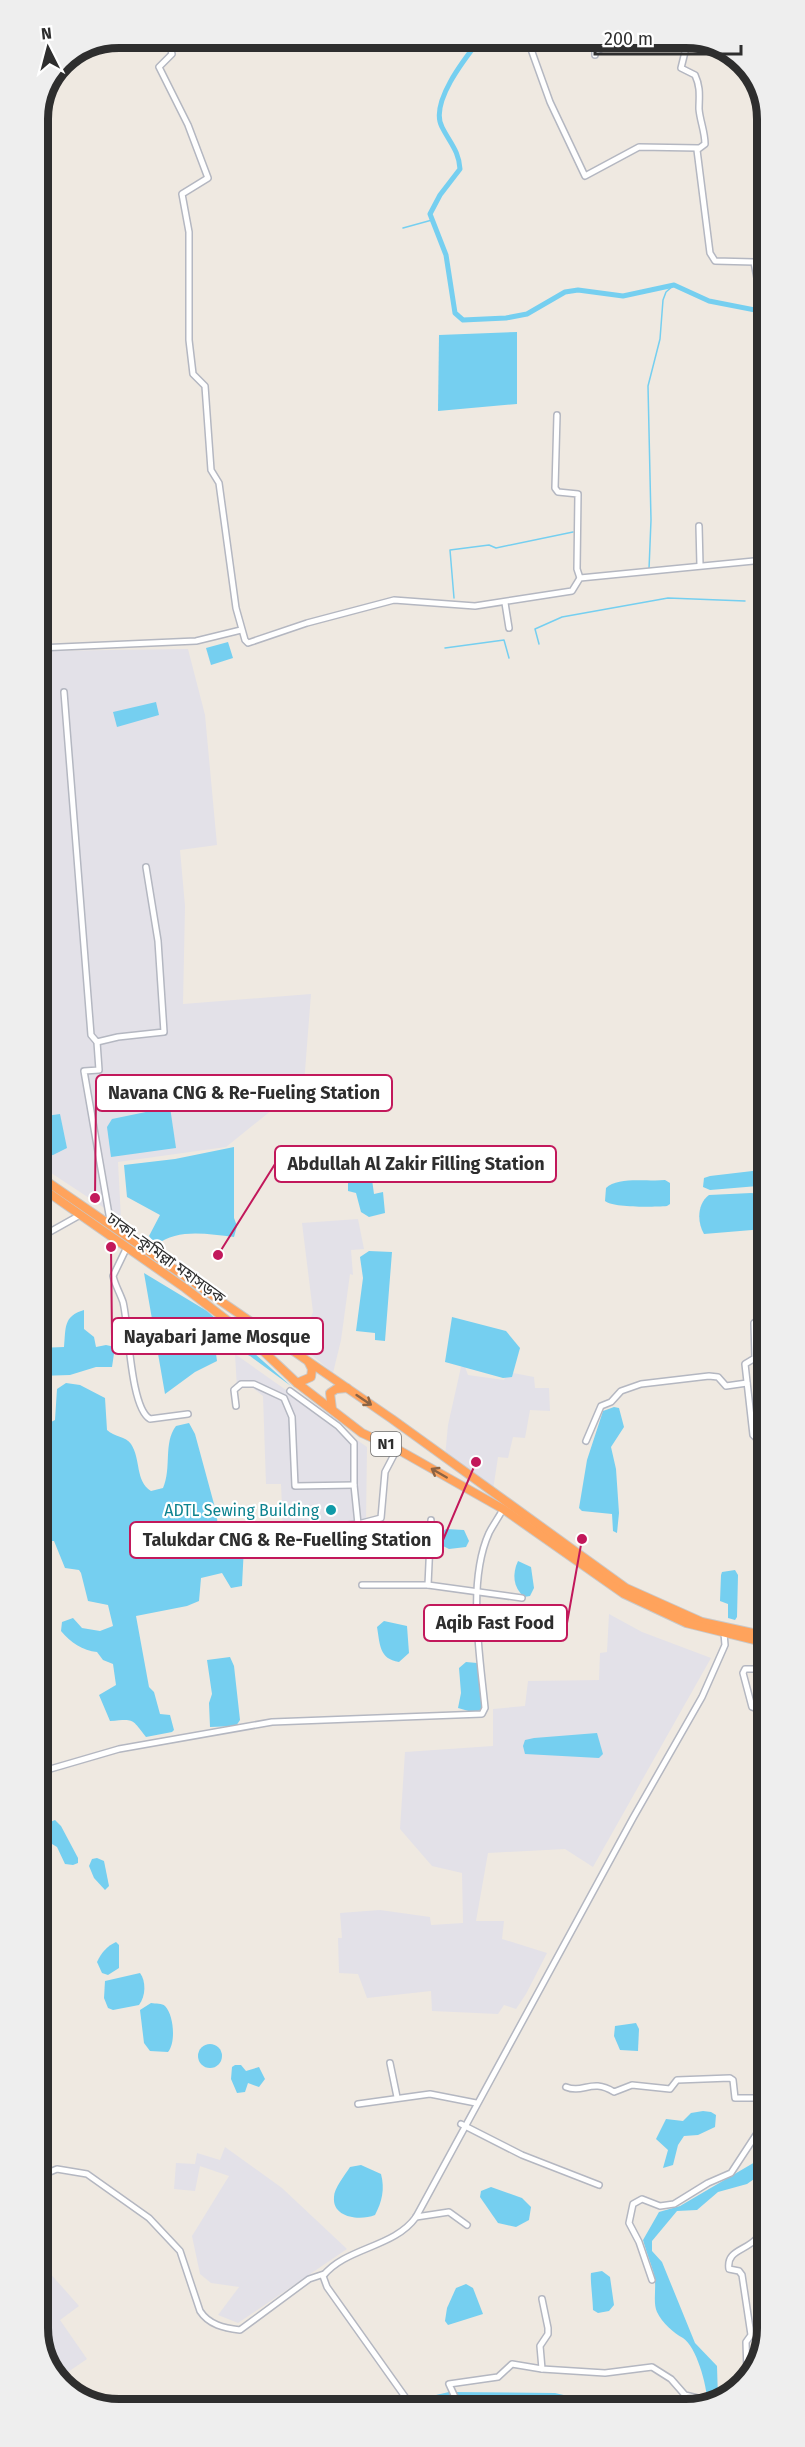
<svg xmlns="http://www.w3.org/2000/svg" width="805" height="2447" font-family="'Fira Sans','Noto Sans Bengali',sans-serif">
	<rect width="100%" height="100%" fill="#efe9e1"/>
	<g fill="#e3e1e8">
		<path d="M188,649L205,715L217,845L180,850L185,906L183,1004L311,994L304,1084L226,1147L118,1162L121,1219L39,1165L38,651Z"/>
		<path d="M358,1219L364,1249L351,1250L353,1275L350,1274L341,1340L333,1373L300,1345L313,1312L302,1223Z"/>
		<path d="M235,1354L367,1447L366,1522L357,1527L283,1530L281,1484H266L263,1396L253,1388H237Z"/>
		<path d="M461,1367H465L468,1375L504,1380L508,1372L534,1377L535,1388H549L550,1411L530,1410L525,1438L513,1437L508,1458L498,1457L493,1490L445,1457L448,1425Z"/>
		<path d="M609,1614L642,1632L711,1658L593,1867L565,1849L488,1853L476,1921H504L502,1939L547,1953L526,1994L516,2009L504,2005L498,2014L432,2011L431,1991L367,1998L358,1974L339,1973L338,1938H342L340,1913L380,1910L430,1917L431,1925L463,1923L462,1873L432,1866L400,1829L405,1752L493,1746V1709L525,1706L528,1681L599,1680L600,1653L607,1652Z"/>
		<path d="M225,2147L282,2188L347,2249L238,2323L218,2315L239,2287L211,2283L200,2274L192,2236L229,2176L200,2166L195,2191L174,2189L176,2163L195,2164L197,2153L220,2160Z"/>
		<path d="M40,2262L79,2306L60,2320L87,2359L59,2378L40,2349Z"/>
	</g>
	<g fill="#75cff0">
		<path d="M517,332V404L438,411L439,335Z"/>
		<path d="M228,642L233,658L211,665L206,648Z"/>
		<path d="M156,702L159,715L117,727L113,712Z"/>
		<path d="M170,1107L176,1148L111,1157L107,1127L112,1119Z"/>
		<path d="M60,1114L67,1148L53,1155L39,1157V1117Z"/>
		<path d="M234,1147V1218L237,1226L234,1237C207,1234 178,1228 156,1245L149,1236L160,1215L127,1197L124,1165L175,1159Z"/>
		<path d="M360,1166L371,1172L374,1194L383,1192L385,1213L369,1217L361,1212L356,1193L348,1191V1170Z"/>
		<path d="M761,1170L764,1171V1183L758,1186L710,1190L703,1187L704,1178L710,1176Z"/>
		<path d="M665,1180L670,1183V1204L667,1206C654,1207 613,1208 605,1201L606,1188C618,1176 648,1182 665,1180Z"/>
		<path d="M751,1193L760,1194C767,1202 769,1220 764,1229L704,1234C697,1222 697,1204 709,1195Z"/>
		<path d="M369,1251L392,1252L385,1341L375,1340V1333L356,1331L363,1278L360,1257Z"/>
		<path d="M144,1273L207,1311L291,1386L250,1356L214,1339L217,1361L195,1372L165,1394Z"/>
		<path d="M84,1310V1329L94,1337L96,1347L106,1345L115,1347L112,1367H96L70,1375L39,1376V1348L64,1347C66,1328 63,1316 84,1310Z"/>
		<path d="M452,1317L506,1331L520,1348L512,1377L503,1378L445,1362Z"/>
		<path d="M66,1383L80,1385L105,1398L107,1430C114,1437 126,1436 131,1444C141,1459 135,1481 151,1491L163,1488C172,1468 163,1443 176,1426L189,1423L195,1434L217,1515L218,1541L225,1545L242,1544L244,1546L242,1586L231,1588L222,1573L201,1578L199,1601L187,1606L136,1616L149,1687L154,1692L160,1714L170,1715L174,1730L172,1732L146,1737C131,1718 135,1719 110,1721L99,1695L116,1685L113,1664L103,1660L97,1652C83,1651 70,1642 61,1631L62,1622L73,1618L82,1628L100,1631L113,1626L108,1605L88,1601L81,1573L79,1570L65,1568L54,1541H39L40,1479L51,1463L50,1456L39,1449V1433L47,1424L55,1420L57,1389Z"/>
		<path d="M614,1407L619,1408L624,1427L611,1447L616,1469L619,1513L617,1533L613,1531L612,1514L582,1511L579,1508L587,1460L603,1411Z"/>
		<path d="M446,1529L464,1530L469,1541L466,1547L449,1549L443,1546L439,1534Z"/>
		<path d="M518,1561L531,1567L534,1588L530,1596L524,1597C513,1587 512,1574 518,1561Z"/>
		<path d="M735,1570L738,1575L737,1617L735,1620L728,1618V1604L720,1601L721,1575L722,1572Z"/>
		<path d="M384,1621L407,1626L409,1653L399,1662C379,1659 380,1644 377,1627Z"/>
		<path d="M230,1657L234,1666L240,1720L236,1726L210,1727L209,1703L212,1694L207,1660Z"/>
		<path d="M466,1662L477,1663L481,1669L482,1710L472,1712L458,1708L461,1693L459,1668Z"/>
		<path d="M597,1733L603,1754L599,1758L525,1754L523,1746L525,1740L534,1738Z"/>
		<path d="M55,1820L61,1826L78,1858V1863L73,1865L65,1864L57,1847L47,1841L43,1825Z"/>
		<path d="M97,1858L104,1861L109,1886L105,1890L94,1878L89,1866L92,1859Z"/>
		<path d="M116,1942L119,1945V1968L108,1975L102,1973L97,1962C101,1953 107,1946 116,1942Z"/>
		<path d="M140,1973C146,1981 146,1996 139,2005L113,2010L108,2008L104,1998L105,1981Z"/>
		<path d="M151,2003C156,2004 162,2003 165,2006C174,2015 176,2043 168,2052L150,2051L144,2043L140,2010Z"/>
		<path d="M636,2023L639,2029L638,2051L620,2050L614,2036L615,2026Z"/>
		<circle cx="210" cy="2056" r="12"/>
		<path d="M235,2065H241L246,2071L259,2067L265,2079L259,2087L248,2083L245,2092L237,2093L231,2079L232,2067Z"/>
		<path d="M703,2111L711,2112L716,2115L715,2127L698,2135L684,2136L678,2145L673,2165L663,2168L668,2150L656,2139L666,2119L683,2121L691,2113Z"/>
		<path d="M767,2155V2170L747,2184L718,2192L697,2210L677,2211L652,2241V2251L662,2262L695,2343L717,2366L718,2399L707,2406C709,2391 697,2347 683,2338C674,2333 662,2323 657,2312C652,2301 658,2284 653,2271C650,2261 646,2251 643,2240L659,2212L680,2206Z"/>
		<path d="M361,2165L381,2174C385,2189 382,2202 375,2215C360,2221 332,2218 334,2197C334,2188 345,2175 350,2167Z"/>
		<path d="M491,2187L522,2198L531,2207L529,2220L516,2227L498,2223L480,2197L481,2191Z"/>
		<path d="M602,2271L610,2277L614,2305L609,2311L598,2313L593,2310C593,2301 590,2279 591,2273Z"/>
		<path d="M466,2284L473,2288L483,2314L448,2325L445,2321L447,2308L456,2288Z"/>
		<path d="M449,2392L555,2393L616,2407H590L554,2398L459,2397L441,2401L435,2408H431L436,2395Z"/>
	</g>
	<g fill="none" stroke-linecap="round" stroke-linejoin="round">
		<g stroke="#75cff0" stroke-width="1.5">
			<path d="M403,228L432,220"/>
			<path d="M649,569L651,520L648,386L660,339L663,300L666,292L674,285"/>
			<path d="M454,598L450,550L489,545L496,548L573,532"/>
			<path d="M539,644L535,629L562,617L668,598L745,601"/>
			<path d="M445,648L504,640L509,658"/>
		</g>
		<path stroke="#75cff0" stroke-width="5" d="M481,38C466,57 429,103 442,127C450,143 459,151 460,169L440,195L430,214L446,255L455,313L463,320L506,318L527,314L565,292L578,290L623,296L674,285L709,301L765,312"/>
		<g stroke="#b4b7c1" stroke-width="8">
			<g id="minor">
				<path d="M168,38L172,54L159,67L188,125L208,178L182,194L189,232V340L193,374L205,386L211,470L219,483L236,608L245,640L248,643L307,623L394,600L475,606L572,591L580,578L765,560"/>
				<path d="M527,38L550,102L585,176L639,147L698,148"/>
				<path d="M682,38L685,52L681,68L695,75C701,88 699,97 699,109C700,121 705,132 705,144L697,150L710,253L715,261L754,262L757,278L761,281"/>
				<path d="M595,55V52L620,38"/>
				<path d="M765,281H761L765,302"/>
				<path d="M557,415L555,488L558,492L578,494L577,569L580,578"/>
				<path d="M699,526L700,565"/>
				<path d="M505,603L509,628"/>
				<path d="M38,648L196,641L241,630"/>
				<path d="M64,692L91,1035L97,1042L99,1070L84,1071L111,1226"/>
				<path d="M97,1042L118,1037L164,1032L158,941L146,867"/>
				<path d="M766,1182V1189"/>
				<path d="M39,1238L80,1215"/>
				<path d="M127,1247L113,1276C115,1285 120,1293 123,1302C129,1325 130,1408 150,1419L188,1414"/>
				<path d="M766,1314L754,1323L755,1358L745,1364L753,1435L756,1438H766"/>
				<path d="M290,1391L338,1426L354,1443V1485L358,1524"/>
				<path d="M236,1406L234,1390L241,1384H254L284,1398L292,1417L295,1486L354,1485"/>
				<path d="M586,1441L601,1406L611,1402L621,1391L641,1384L709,1376L718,1377L726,1386L747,1383"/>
				<path d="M273,1532L358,1524L381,1518L385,1472L397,1449"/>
				<path d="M362,1585H428L522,1598"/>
				<path d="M428,1585L431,1520"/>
				<path d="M767,1669H745L743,1673L752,1707L763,1711L767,1717"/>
				<path d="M40,1772L119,1749L272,1722L482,1714L485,1708C480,1656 467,1582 489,1533C493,1525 499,1517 503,1509"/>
				<path d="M390,2063L397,2097"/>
				<path d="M566,2087C583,2094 592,2078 614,2092L632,2085L670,2089L677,2080L730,2078L733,2080L735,2098H767"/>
				<path d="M358,2104L430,2094L476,2103"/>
				<path d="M461,2124L522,2155L599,2185"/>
				<path d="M40,2176L57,2169L87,2174L149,2218L180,2251L200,2311C209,2325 224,2328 240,2330L309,2279L324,2274"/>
				<path d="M416,2217L449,2212L467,2225"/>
				<path d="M652,2280L639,2242L629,2223L633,2204L642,2199L660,2206L674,2204L708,2183L731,2173L767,2118"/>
				<path d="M542,2299L548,2328V2334L540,2346L542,2369L605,2373L652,2367L671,2379L685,2395L714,2402"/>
				<path d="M744,2382L747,2371L746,2342L751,2335L742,2275L739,2271L729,2269C726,2250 746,2251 757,2238C761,2233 764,2226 767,2221"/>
				<path d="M413,2408L327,2287L323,2276C346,2247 394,2248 416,2217L633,1818L702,1697L725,1645L724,1633"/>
				<path d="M460,2408L449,2384L498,2377L512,2364L542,2369"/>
			</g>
		</g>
		<g stroke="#c9c9c9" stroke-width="10">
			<g id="highway">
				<path d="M39,1176L392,1419L626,1588L702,1622L767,1636"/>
				<path d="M39,1186L185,1288L245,1334L297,1383L362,1433L397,1449L503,1509L624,1594L686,1623L767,1643"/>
				<path d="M297,1383L311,1377L312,1369L309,1363"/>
				<path d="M332,1409L330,1393L336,1389L347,1388"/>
			</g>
		</g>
		<use href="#minor" stroke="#fff" stroke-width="5"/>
		<use href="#highway" stroke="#ffa35c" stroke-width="8"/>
	</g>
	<defs><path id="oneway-shaft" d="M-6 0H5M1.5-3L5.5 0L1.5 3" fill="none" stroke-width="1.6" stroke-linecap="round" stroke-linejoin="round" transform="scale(1.5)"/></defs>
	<g stroke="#8c6343">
		<use href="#oneway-shaft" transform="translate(364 1400) rotate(34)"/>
		<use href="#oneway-shaft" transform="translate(439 1473) rotate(-150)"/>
	</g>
	<circle fill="#0f9aa8" stroke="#fff" stroke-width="2" cx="331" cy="1510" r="6"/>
	<g text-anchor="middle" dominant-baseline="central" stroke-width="4.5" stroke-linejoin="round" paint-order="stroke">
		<rect fill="#fff" stroke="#6d6d6d" stroke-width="1.5" x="371" y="1432" width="30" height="24" rx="4.5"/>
		<g font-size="15" font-weight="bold" fill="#2e2e2e">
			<text x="386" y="1444">N1</text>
		</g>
		<g font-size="16" fill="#2e2e2e" stroke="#fff">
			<text transform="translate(166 1258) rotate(36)">ঢাকা–কুমিল্লা মহাসড়ক</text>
		</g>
		<g font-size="16" fill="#0d838f" stroke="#fff" text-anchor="end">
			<text x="319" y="1510">ADTL Sewing Building</text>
		</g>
	</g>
	<path d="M0 0H805V2447H0ZM119 48H686A71 71 0 0 1 757 119V2328A71 71 0 0 1 686 2399H119A71 71 0 0 1 48 2328V119A71 71 0 0 1 119 48Z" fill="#eee" fill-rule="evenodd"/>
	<path fill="none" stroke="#2e2e2e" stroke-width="8" d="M119 48H686A71 71 0 0 1 757 119V2328A71 71 0 0 1 686 2399H119A71 71 0 0 1 48 2328V119A71 71 0 0 1 119 48Z"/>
	<path fill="none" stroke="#c2185b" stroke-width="2" d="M95 1198L96 1093M218 1255L275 1164M111 1247L112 1336M476 1462L443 1540M582 1539L567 1623"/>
	<g fill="#c2185b" stroke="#fff" stroke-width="2">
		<circle cx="95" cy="1198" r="6"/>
		<circle cx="218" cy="1255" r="6"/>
		<circle cx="111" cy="1247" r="6"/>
		<circle cx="476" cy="1462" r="6"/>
		<circle cx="582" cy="1539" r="6"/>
	</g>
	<g fill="#fff" stroke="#c2185b" stroke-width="2">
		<rect x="96" y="1075" width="296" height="36" rx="6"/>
		<rect x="275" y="1146" width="281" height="36" rx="6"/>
		<rect x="112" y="1318" width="211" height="36" rx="6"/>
		<rect x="130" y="1522" width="313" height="36" rx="6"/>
		<rect x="424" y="1605" width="143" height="36" rx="6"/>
	</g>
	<g font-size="18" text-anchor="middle" font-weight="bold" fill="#2e2e2e">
		<text x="244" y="1099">Navana CNG &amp; Re-Fueling Station</text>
		<text x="416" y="1170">Abdullah Al Zakir Filling Station</text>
		<text x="217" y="1343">Nayabari Jame Mosque</text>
		<text x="287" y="1546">Talukdar CNG &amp; Re-Fuelling Station</text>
		<text x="495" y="1629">Aqib Fast Food</text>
	</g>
	<g transform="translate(48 48) rotate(354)" stroke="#ffffff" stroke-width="4.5" paint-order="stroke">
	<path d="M0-4.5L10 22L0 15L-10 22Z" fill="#2e2e2e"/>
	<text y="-9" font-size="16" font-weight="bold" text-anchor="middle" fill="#2e2e2e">N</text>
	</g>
	<path d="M595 45v9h146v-9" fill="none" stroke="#2e2e2e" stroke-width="3"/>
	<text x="604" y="45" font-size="18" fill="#2e2e2e" stroke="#ffffff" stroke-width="4.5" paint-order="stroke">200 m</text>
</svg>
